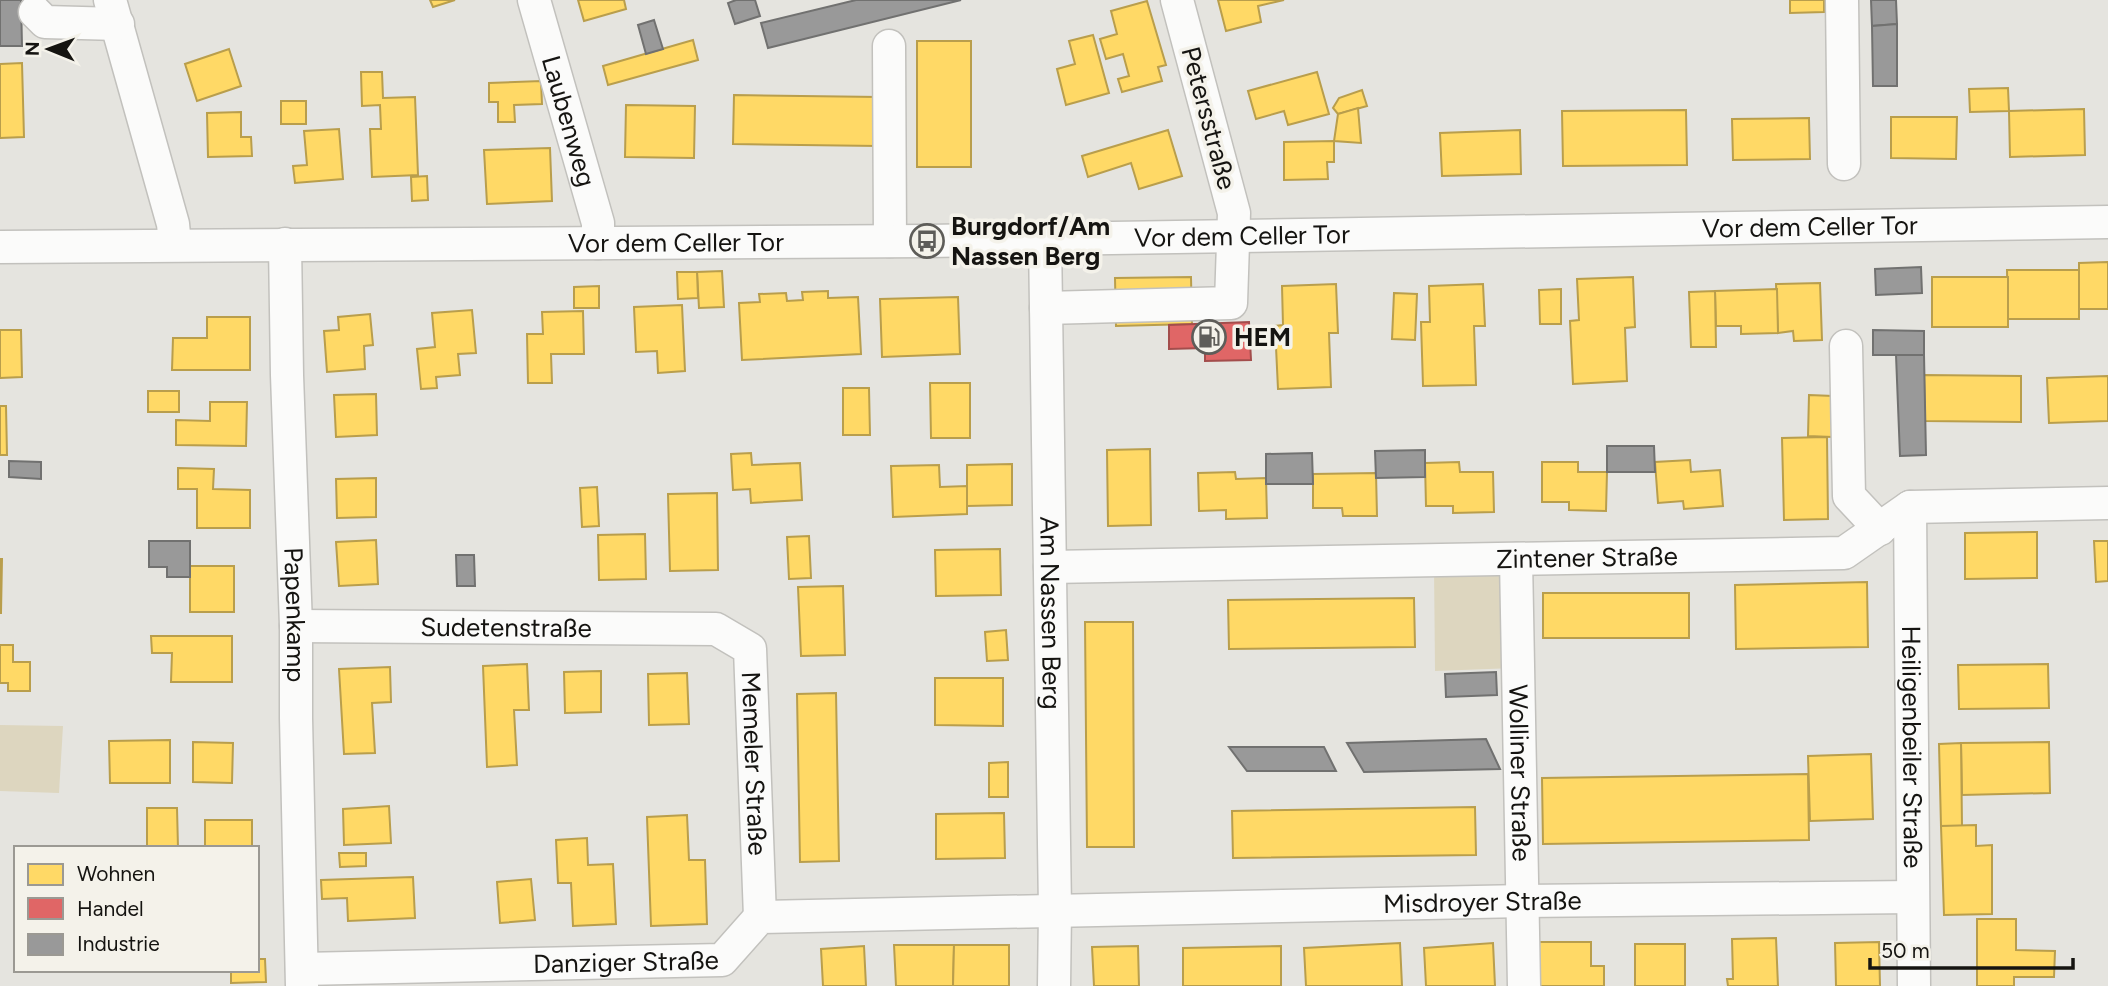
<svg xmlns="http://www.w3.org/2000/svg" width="2108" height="986" font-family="Figtree,sans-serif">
	<rect width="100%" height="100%" fill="#e5e4df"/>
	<g fill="#ddd6bf">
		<path d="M1512,564L1515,668L1435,671L1434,565Z"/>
		<path d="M0,725L63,726L59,793L0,791Z"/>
	</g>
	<g fill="#ffd966" stroke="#b99e4c" stroke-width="2">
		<path d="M430,0H455L433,7Z"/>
		<path d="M578,0H624L626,9L584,21Z"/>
		<path d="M1218,0H1284L1258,6L1261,22L1226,31Z"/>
		<path d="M1790,0H1824V12L1790,13Z"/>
		<path d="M1147,1L1166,65L1158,67L1162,81L1122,92L1118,79L1129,76L1123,54L1106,59L1100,39L1117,34L1111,11Z"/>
		<path d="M1093,35L1109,93L1066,105L1057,69L1075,64L1069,41Z"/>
		<path d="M693,40L698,60L608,85L603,66Z"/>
		<rect x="917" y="41" width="54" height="126"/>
		<path d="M229,49L241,86L197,101L185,64Z"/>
		<path d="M22,63L24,137L0,138V64Z"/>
		<path d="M361,72H382L383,98L415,97L418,175L372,177L370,129H381L380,105L362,106Z"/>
		<path d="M1317,72L1329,114L1288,125L1284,111L1256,119L1248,91Z"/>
		<path d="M541,81L542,104L514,105L515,122H498V102H489V83Z"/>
		<path d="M2008,88L2009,111L1970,112L1969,89Z"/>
		<path d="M1362,90L1367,106L1338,114L1333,108L1339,98Z"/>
		<path d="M734,95L879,97L878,146L733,144Z"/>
		<rect x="281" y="101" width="25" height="23"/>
		<path d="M626,105L695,106L694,158L625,157Z"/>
		<path d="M1358,108L1361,143L1334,141L1338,114Z"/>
		<path d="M2084,109L2085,155L2010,157L2009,111Z"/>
		<path d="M1686,110L1687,165L1563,166L1562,111Z"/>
		<path d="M241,112V137H251L252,156L208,157L207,113Z"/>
		<path d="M1891,117H1957L1956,159L1891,158Z"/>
		<path d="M1809,118L1810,159L1733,160L1732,119Z"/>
		<path d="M339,129L343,179L295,183L293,166L307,165L304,131Z"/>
		<path d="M1168,130L1182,176L1139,189L1131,163L1088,177L1082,156Z"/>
		<path d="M1520,130L1521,174L1442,176L1440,133Z"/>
		<path d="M1334,141V162H1327L1328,179L1284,180V142Z"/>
		<path d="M550,148L552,201L487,204L484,150Z"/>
		<path d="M427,176L428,200L412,201L411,177Z"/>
		<path d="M2108,262V309H2079V263Z"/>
		<path d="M2007,270H2079V319H2008Z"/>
		<path d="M722,271L724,307L699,308L697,272Z"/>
		<path d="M677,272H697L698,298L678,299Z"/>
		<path d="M1191,277L1192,324L1116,326L1115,278Z"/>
		<path d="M1633,277L1635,327L1625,328L1627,381L1573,384L1570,321L1579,320L1577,279Z"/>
		<rect x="1932" y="277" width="76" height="50"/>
		<path d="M1820,283L1822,340L1794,341L1793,331L1778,333L1776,284Z"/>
		<path d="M1336,284L1338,333H1329L1331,387L1278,389L1275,326L1283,325L1282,286Z"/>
		<path d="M1483,284L1485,326H1474L1476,385L1423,386L1421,322H1430L1429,286Z"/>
		<path d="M599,286V308H574V287Z"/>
		<path d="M1561,289V324H1540L1539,290Z"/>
		<path d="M1777,289L1778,333L1741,334V326H1716L1715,291Z"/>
		<path d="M828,291V298L858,297L861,354L742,360L739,303L760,302L759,294L786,293L787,301L803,300L802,292Z"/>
		<path d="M1715,291L1716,347H1691L1689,292Z"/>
		<path d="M1394,293L1417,294L1415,340L1392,339Z"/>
		<path d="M958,297L960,354L882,357L880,299Z"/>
		<path d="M682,305L685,371L658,373L657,351L636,352L634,307Z"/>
		<path d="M472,310L476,353L458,354L460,375L436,377L437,388L421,389L417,349L435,347L432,313Z"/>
		<path d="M583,311L584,354H551L552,383H528L527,334H543L542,312Z"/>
		<path d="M370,314L373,345L364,346L365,369L327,372L324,331L339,330L338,317Z"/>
		<path d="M207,317H250V370H172L173,338H207Z"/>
		<path d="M0,330H21L22,377L0,378Z"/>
		<path d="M1924,375L2021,376V422L1925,421Z"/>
		<path d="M2108,376V421L2049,423L2047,378Z"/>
		<path d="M930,383H970V438H931Z"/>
		<path d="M843,388H869L870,435H843Z"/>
		<rect x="148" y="391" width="31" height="21"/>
		<path d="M376,394L377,435L336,437L334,395Z"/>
		<path d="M1809,395L1833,396L1832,437L1808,436Z"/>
		<path d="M210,402H247L246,446L176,445V420L210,421Z"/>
		<path d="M0,406H6L7,455H0Z"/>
		<path d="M1827,437L1828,519L1784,520L1782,438Z"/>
		<path d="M1150,449L1151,525L1108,526L1107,450Z"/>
		<path d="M751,453L752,465L800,463L802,500L751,503L750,489L733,490L731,454Z"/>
		<path d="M1690,460L1691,472L1720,470L1723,506L1684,509L1683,501L1658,503L1655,462Z"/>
		<path d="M1459,462L1460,472H1493L1494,512L1453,513V506H1426L1425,463Z"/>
		<path d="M1542,462H1578V472H1607L1606,511L1569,510V502H1542Z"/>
		<path d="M1012,464V505L967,506V465Z"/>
		<path d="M939,465L940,487L967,486V514L893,517L891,466Z"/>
		<path d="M178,468L214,469L213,489L250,490V528H197V489H178Z"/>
		<path d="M1235,472L1236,479L1266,478L1267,518L1226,519V510L1199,511L1198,473Z"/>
		<path d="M1376,473L1377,516H1343L1342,508H1313V474Z"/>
		<path d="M376,478V517L337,518L336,479Z"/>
		<path d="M597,487L599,526L582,527L580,488Z"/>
		<path d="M717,493L718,570L670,571L668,494Z"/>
		<path d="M2037,532V578L1965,579V533Z"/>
		<path d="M645,534L646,579L599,580L598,535Z"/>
		<path d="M809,536L811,578L789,579L787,537Z"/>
		<path d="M376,540L378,584L339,586L336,542Z"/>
		<path d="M2094,541H2108V581L2096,582Z"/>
		<path d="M1000,549L1001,595L936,596L935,550Z"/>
		<path d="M0,559H2L1,613H0Z"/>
		<rect x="190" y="566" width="44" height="46"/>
		<path d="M1867,582L1868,647L1736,649L1735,585Z"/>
		<path d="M843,586L845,655L801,656L798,587Z"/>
		<rect x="1543" y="593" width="146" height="45"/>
		<path d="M1414,598L1415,647L1229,649L1228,600Z"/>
		<path d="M1085,622H1133L1134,847H1087Z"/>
		<path d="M1006,630L1008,660L987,661L985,632Z"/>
		<path d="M151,636H232V682H171L172,653H152Z"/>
		<path d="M0,645H13V662H30V691H8V683H0Z"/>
		<path d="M527,664L529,710H514L517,765L487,767L483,666Z"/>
		<path d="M2048,664L2049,708L1959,709L1958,665Z"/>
		<path d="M390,667L391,702L372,703L375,753L344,754L339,669Z"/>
		<path d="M601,671V712L565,713L564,672Z"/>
		<path d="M687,673L689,724L649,725L648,674Z"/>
		<path d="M935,678H1003V726L935,725Z"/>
		<path d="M836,693L839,861L800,862L797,694Z"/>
		<path d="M170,740V783H110L109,741Z"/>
		<path d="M193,742L233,743L232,783L193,782Z"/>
		<path d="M2049,742L2050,793L1962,795L1961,743Z"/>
		<path d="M1961,743L1962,826H1941L1939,744Z"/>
		<path d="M1871,754L1873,819L1810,821L1808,756Z"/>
		<path d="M1008,762V797H989V763Z"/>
		<path d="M1808,774L1809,840L1543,844L1542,778Z"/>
		<path d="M389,806L391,843L344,845L343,809Z"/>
		<path d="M1475,807L1476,855L1233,858L1232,811Z"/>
		<path d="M147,808H177L178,848H147Z"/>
		<path d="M1004,813L1005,858L936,859V814Z"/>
		<path d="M687,815L689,860H705L707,924L651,926L647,817Z"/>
		<rect x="205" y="820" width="47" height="28"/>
		<path d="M1976,825V846L1992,845V914L1944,915L1941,826Z"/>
		<path d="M587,838L588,865L613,864L616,924L573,926L571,883H558L556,840Z"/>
		<path d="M339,853H366V866L340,867Z"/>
		<path d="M413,877L415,918L348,921L347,898L322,899L321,880Z"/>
		<path d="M531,879L535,920L500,923L497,882Z"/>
		<path d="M1977,919H2016V950L2055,951L2054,977H2014V986H1977Z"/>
		<path d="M1776,938L1778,986H1728L1727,979H1733L1732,939Z"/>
		<path d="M1537,942H1591V966H1604V986H1537Z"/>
		<path d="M1879,942L1880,986H1836L1835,943Z"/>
		<path d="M1400,943L1402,986H1306L1304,948Z"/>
		<path d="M1493,943L1495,986H1426L1424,948Z"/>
		<rect x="1635" y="944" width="50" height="42"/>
		<path d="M894,945H954L953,986H896Z"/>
		<path d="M954,945H1009V986H953Z"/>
		<path d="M864,946L866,986H823L821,949Z"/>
		<path d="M1138,946L1139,986H1094L1092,947Z"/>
		<path d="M1281,946V986H1183V948Z"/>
		<path d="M257,959H265L266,982L231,983V970H257Z"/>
	</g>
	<path fill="#e06666" stroke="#a34d4c" stroke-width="2" d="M1249,322L1251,360L1205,361V348L1169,349V325Z"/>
	<g fill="#999" stroke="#717170" stroke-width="2">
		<path d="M0,0H21L22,46H0Z"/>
		<path d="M736,0H755L760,16L735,24L728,3Z"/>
		<path d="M856,0H961L768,48L761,23Z"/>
		<path d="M1871,0H1896L1897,24L1872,26Z"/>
		<path d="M654,20L663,49L646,54L638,25Z"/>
		<path d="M1897,24V86H1873L1872,26Z"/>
		<path d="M1921,267L1922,293L1876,295L1875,269Z"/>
		<path d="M1873,330L1924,331V355H1873Z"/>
		<path d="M1896,355H1924L1926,455L1900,456Z"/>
		<path d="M1607,446H1654L1655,472H1607Z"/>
		<path d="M1425,450V477L1376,478L1375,451Z"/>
		<path d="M1312,453L1313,484H1266V454Z"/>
		<path d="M9,461L41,462V479L9,477Z"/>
		<path d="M149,541H190V577H167V567H149Z"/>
		<path d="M456,555H474L475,586H457Z"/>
		<path d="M1496,672L1497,695L1446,697L1445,674Z"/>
		<path d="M1486,739L1500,769L1364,772L1347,743Z"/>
		<path d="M1229,747H1324L1336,771H1247Z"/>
	</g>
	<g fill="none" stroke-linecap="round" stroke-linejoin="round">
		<g stroke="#c2c1bd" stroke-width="35">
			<g id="minor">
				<path d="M110,0L173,224L175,245"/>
				<path id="s1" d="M534,0L598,223V243"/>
				<path d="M1842,0L1844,164"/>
				<path d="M35,12L45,22L118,24"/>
				<path d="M889,46L890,241"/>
				<path id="s2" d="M1045,240L1055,910L1054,986"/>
				<path id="s3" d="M285,244L287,375L296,626V718L302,986"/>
				<path id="s4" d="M0,247L927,241L2108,222"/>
				<path d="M1046,308L1231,303L1234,213L1177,0"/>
				<path d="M1846,346L1849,496L1880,529"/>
				<path id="s5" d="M1910,507L1914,986"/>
				<path id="s6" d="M1516,559L1524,986"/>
				<path id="s7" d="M1050,567L1844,553L1910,507L2108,503"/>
				<path id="s8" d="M296,626L716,629L750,649L760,917"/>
				<path id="s9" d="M302,969L722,960L760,917L1524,901L1912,897"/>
			</g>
		</g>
		<use href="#minor" stroke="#fbfbfa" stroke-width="32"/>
	</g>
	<defs>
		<g id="bus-ring" transform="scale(1.75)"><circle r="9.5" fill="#f4f2ea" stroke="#5e5d59" stroke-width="1.5"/><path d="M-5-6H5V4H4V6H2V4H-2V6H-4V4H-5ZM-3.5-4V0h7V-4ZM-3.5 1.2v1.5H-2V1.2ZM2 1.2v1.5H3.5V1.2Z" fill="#5e5d59"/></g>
		<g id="fuel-ring" transform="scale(1.75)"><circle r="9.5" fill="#f4f2ea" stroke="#5e5d59" stroke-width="1.5"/><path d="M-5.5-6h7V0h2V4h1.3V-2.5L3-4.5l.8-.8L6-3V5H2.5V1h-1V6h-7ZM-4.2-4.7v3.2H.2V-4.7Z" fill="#5e5d59"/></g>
	</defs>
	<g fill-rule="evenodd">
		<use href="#bus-ring" x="927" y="241"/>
		<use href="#fuel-ring" x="1209" y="337"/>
	</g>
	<g text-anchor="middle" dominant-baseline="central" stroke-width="7" stroke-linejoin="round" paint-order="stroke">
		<g font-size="26" fill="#151411" stroke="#f4f2ea">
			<text transform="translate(1209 118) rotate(75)">Petersstraße</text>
			<text stroke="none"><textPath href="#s1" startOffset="126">Laubenweg</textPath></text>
			<text stroke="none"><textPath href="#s4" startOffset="1810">Vor dem Celler Tor</textPath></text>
			<text stroke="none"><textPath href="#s4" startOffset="1242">Vor dem Celler Tor</textPath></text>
			<text stroke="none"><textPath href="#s4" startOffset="676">Vor dem Celler Tor</textPath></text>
			<text stroke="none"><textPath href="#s7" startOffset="537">Zintener Straße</textPath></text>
			<text stroke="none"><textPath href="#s2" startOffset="373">Am Nassen Berg</textPath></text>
			<text stroke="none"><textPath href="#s3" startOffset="371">Papenkamp</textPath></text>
			<text stroke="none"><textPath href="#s8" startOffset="210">Sudetenstraße</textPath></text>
			<text stroke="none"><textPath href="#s5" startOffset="240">Heiligenbeiler Straße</textPath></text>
			<text stroke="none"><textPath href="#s8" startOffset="574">Memeler Straße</textPath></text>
			<text stroke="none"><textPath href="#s6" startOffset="214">Wolliner Straße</textPath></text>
			<text stroke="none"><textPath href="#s9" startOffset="1200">Misdroyer Straße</textPath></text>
			<text stroke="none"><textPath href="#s9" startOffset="324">Danziger Straße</textPath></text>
		</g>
		<g font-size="26" font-weight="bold" fill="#151411" stroke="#f4f2ea" text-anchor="start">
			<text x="951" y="226">Burgdorf/Am<tspan x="951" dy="30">Nassen Berg</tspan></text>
			<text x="1234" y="337">HEM</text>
		</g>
	</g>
	<rect x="14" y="846" width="245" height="126" fill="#f4f2ea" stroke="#9b9993" stroke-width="2"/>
	<rect x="28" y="864" width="35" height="21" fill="#ffd966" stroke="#9b9993" stroke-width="2"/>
	<text x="77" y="881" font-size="21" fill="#151411">Wohnen</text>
	<rect x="28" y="898" width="35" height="21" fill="#e06666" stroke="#9b9993" stroke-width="2"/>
	<text x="77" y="916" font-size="21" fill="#151411">Handel</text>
	<rect x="28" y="934" width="35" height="21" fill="#999999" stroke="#9b9993" stroke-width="2"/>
	<text x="77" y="951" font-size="21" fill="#151411">Industrie</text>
	<g transform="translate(49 49) rotate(271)" stroke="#f4f2ea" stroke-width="5" paint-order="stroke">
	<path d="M0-5L12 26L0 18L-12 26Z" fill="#151411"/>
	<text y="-10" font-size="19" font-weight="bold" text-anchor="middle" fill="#151411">N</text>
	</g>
	<path d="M1870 958v10h203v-10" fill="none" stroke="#151411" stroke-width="3.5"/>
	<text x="1881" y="958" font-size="21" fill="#151411" stroke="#f4f2ea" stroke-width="5" paint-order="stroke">50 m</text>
</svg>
